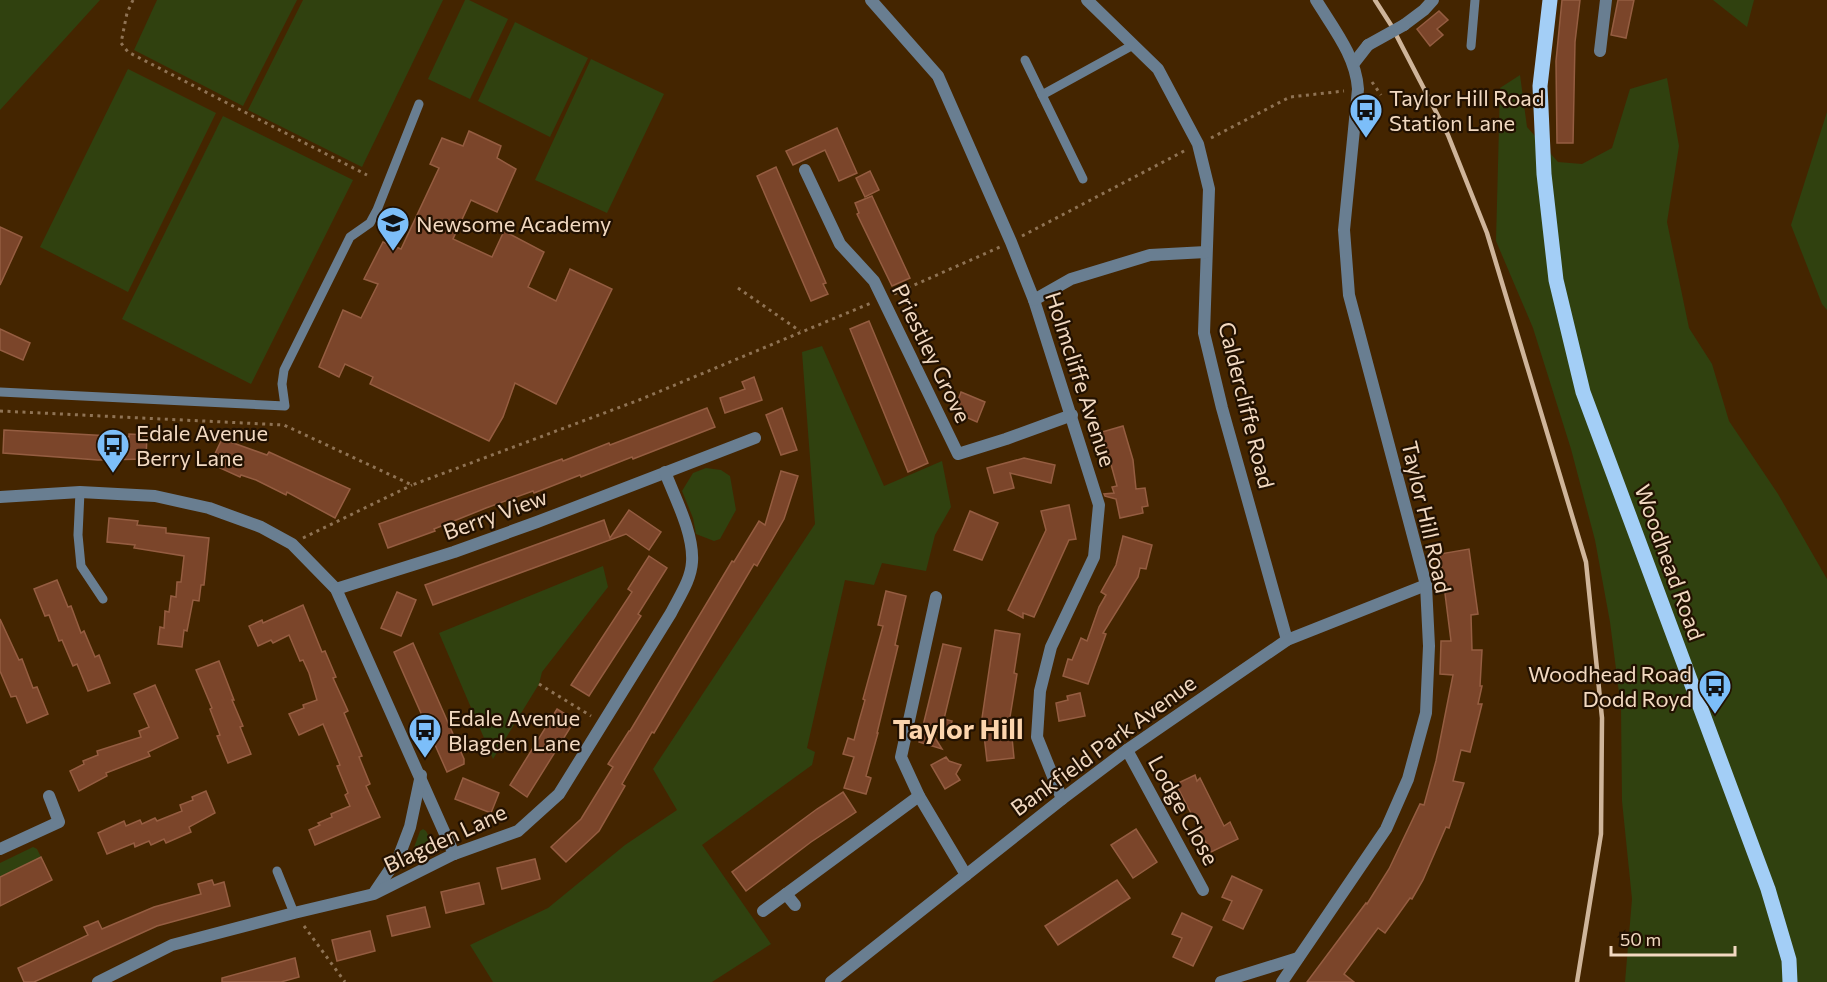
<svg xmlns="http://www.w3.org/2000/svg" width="1827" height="982" font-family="Commissioner,sans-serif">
	<rect width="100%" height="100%" fill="#442500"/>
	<g fill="#30410f">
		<path d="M0,0H100L0,110Z"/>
		<path d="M157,0H297L243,106L134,50Z"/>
		<path d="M303,0H443L362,167L248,110Z"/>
		<path d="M465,0H469L508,19L470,99L428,79Z"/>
		<path d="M1713,0H1754L1747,27Z"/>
		<path d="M515,22L588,58L550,137L478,101Z"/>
		<path d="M591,59L664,94L607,213L535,180Z"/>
		<path d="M128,69L216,113L128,292L40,247Z"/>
		<path d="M1520,75L1527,127L1558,162L1582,164L1612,148L1630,89L1667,78L1679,146L1667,222L1689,328L1712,364L1729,421L1778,494L1827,579V982H1625L1632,899L1622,801L1621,708L1610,622L1595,540L1571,449L1533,328L1496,241L1500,88Z"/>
		<path d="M1827,112V310L1822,304L1791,225Z"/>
		<path d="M223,116L353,180L251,384L122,319Z"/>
		<path d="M822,346L884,486L942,461L951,507L935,535L926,571L882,563L874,585L845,580L807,748L815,752L812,765L702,845L771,944L712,982H493L470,945L548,908L625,845L677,810L653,769L815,524L802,352Z"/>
		<path d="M706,468L721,470L730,476L736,510L720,539L714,541L696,534L693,518L682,491L693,473Z"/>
		<path d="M603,566L608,587L542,672L539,684L493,759L439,633Z"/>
		<path d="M423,829L426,831L434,847L427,858L421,861L416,860L412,853L420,831Z"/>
		<path d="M33,847L37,849L41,857L16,881L10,872L0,877V863Z"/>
	</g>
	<g fill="#7b452a" stroke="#955d41" stroke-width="1.5">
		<path d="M1562,0H1580L1575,42L1573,143H1557L1556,61Z"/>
		<path d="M1618,0H1634L1626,38L1611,35Z"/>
		<path d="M1439,11L1448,20L1437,29L1443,35L1430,46L1417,29Z"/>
		<path d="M837,128L857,173L839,181L825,150L793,165L786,151Z"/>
		<path d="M469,131L501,146L497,158L516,169L497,212L471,200L453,239L492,257L504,231L544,252L528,287L556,301L570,269L612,289L556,404L515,383L503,417L489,441L370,384L373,377L345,364L339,377L319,367L343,310L361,318L378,284L364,279L383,242L401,249L439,168L430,164L442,138L463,146Z"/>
		<path d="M776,167L826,283L823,284L828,294L811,301L757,176Z"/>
		<path d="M870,171L879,190L865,197L856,178Z"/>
		<path d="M872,196L910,278L892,286L857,214L859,213L855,203Z"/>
		<path d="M0,227L22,237L0,285Z"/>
		<path d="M869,321L928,463L908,472L850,329Z"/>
		<path d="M0,329L30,343L23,360L0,350Z"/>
		<path d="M754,377L762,400L725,413L720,398L745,389L742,382Z"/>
		<path d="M961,392L985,402L977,422L959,414L961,408L956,406Z"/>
		<path d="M707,408L715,427L633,459L632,457L581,477L580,475L534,493L533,491L486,508L434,529L435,531L388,548L379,524L562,459L563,461L609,443L610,445Z"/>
		<path d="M782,408L797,450L781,455L766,415Z"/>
		<path d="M1123,426L1133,460L1136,489L1145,488L1148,506L1142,507L1143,513L1120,518L1116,499L1105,496L1104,494L1114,493L1112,487L1117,486L1102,432Z"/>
		<path d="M4,430L129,437V434L147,435L146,459L98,460L3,453Z"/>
		<path d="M222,439L267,455L269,452L350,489L335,518L287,492L286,495L256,480L241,475L240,477L220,468L222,464L212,460Z"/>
		<path d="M1024,458L1055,465L1051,483L1010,473L1014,488L994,493L987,468Z"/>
		<path d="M781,471L798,476L784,519L757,566L754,564L654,733L652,732L622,784L625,786L599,831L566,862L551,847L581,819L613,767L608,764L629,731H630L732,561L734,562L759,521L765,525Z"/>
		<path d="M1069,505L1076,539L1069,540L1034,617L1023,613V618L1008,610L1046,530L1041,511Z"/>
		<path d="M629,510L661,532L649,550L626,534L433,605L425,585L604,520L610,538Z"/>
		<path d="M970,511L998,523L982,560L954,550Z"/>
		<path d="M109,518L138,521L137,525L166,528V533L209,538L204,585H201L199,601L193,600L187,631L184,630L182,647L158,644L160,627L164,628L165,611L169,612L171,596L176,597L177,582H181L184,556L134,548L135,545L107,542Z"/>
		<path d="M1123,536L1152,545L1146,569L1140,568L1138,577L1103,633L1106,634L1088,684L1063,676L1068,659L1072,660L1081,638L1087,641L1099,607L1106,595L1101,592L1116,565Z"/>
		<path d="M1469,549L1478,614L1471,615L1472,650H1482L1480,686H1482L1478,704H1482L1470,752L1461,750L1453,781L1464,783L1449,828L1446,827L1423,880L1412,899L1410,898L1385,933L1378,928L1344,974L1354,982H1307L1366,903L1367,904L1389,869L1420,804L1424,805L1436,761L1453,675L1440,674L1441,641H1451L1440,554Z"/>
		<path d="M649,556L667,568L638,614L641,616L589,696L571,685L632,592L628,589Z"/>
		<path d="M57,580L68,607L71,606L81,633L84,631L95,657L99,655L110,683L88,691L77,664L73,666L62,640L59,641L49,615L45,616L34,589Z"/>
		<path d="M886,591L906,596L895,645L898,646L877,733H878L866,776L871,778L866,794L844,788L854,757L843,754L848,738L854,740L859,721L865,700L863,699L883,626L878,625Z"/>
		<path d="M397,592L416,600L401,636L381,628Z"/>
		<path d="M303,605L322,652L325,651L336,677L333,678L348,711L344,713L362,756L359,757L370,784L366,786L380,817L315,845L309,830L320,825L318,823L332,817L331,814L350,806L345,795L348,793L337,766L340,765L323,724L299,735L289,714L304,708L303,705L317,700L309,673L303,660L300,661L289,635L273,643L271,640L258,646L249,626L262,620L263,623Z"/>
		<path d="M0,619L19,660L22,659L33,688L37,687L48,714L27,723L16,696L11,697L0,671Z"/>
		<path d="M995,630L1020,634L1014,673L1017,674L1010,717L1014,758L987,761L982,718Z"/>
		<path d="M413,643L464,759V764L447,772L394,652Z"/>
		<path d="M943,644L961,648L944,719L952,721L948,734L930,730L942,749L919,742Z"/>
		<path d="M219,661L234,700H232L243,726L240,727L251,754L228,763L217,736L220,735L210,709L212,708L196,670Z"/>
		<path d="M155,685L178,738L148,752L150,756L106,773L107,776L79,791L70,771L84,764L83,761L98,755L97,751L141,737L139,731L149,727L134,694Z"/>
		<path d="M1080,693L1085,716L1059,721L1056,703L1068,700L1067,696Z"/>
		<path d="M557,709L575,720L527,797L510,785Z"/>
		<path d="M946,757L949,761L961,765L956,774L960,780L945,789L931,765Z"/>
		<path d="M1195,775L1197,781L1200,778L1224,826L1230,822L1238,839L1211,852L1176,784Z"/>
		<path d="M463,778L499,793L491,813L455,799Z"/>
		<path d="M206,791L215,813L189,827L191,832L166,843L164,839L151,845L149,841L135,847L134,843L107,854L98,833L124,821L126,826L140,820L142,824L155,818L157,821L182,811L180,805L193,800L192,797Z"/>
		<path d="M843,792L856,812L811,842L746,891L732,872L817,809Z"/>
		<path d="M1136,829L1157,862L1133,878L1111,845Z"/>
		<path d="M41,857L52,880L0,906V877Z"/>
		<path d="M535,859L540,879L502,889L497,868Z"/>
		<path d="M1232,876L1262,890L1243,929L1223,920L1232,901L1222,897Z"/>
		<path d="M212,880L214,885L224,882L230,906L157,926L34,982H24L18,968L88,935L84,927L98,921L102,929L154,907L201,894L198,884Z"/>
		<path d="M1117,880L1130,898L1058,945L1045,926Z"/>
		<path d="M479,883L484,904L446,913L441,892Z"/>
		<path d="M425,907L430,927L392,936L387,916Z"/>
		<path d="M1182,913L1212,927L1193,966L1173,957L1182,938L1172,934Z"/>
		<path d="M370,931L375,951L337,961L332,940Z"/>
		<path d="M295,958L299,977L281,982H222V978Z"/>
	</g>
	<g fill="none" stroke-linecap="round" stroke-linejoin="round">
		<g stroke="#8f7354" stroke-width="3" stroke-dasharray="3 4.5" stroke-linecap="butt">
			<path d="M133,0L127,13L121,43L128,52L367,175"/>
			<path d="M1372,82L1381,95"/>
			<path d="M1211,138L1290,97L1344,91"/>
			<path d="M1022,236L1186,150"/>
			<path d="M738,288L800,331"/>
			<path d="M894,294L1000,247"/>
			<path d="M0,411L284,425L412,485L639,400L871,303"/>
			<path d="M303,538L412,485"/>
			<path d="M539,684L591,716"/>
			<path d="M304,926L345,982"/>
		</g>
		<g stroke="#697e91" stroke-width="9">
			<path d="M1471,46L1475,0"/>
			<path d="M1025,60L1042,95"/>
			<path d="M1083,179L1042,95L1133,45"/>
			<path d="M0,392L285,406L282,384L284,370L350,237L370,223L377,210L419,104"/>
			<path d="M80,492L78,535L81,566L103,599"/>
			<path d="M277,871L294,913"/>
		</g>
		<g stroke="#697e91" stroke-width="12">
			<path d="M871,0L938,76L1011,242L1034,300L1099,505L1094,557L1051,647L1040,691L1037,737L1062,799"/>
			<path d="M1087,0L1158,69L1198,144L1209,189L1204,333L1222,408L1287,640"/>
			<path d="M1404,25L1424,10L1433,0"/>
			<path d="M1600,51L1606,0"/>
			<path d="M1354,63L1368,45"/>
			<path d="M805,170L840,244L874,281L958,454L1006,439L1072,415"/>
			<path d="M1034,300L1071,279L1150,255L1206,252"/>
			<path d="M0,497L80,492L155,496L209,508L261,527L292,544L336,589L454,854"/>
			<path d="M336,589L454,552L537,522L755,438"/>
			<path d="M936,597L901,757L919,796L966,875"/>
			<path d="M1127,750L1203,890"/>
			<path d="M0,849L59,822L49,796"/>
			<path d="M374,893L399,856L410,827L421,775"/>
			<path d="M786,894L795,905"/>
			<path d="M763,911L919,796"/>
			<path d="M98,982L172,945L294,913L374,894L454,854L518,831L559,794L671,613C679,597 691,580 692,562C694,534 675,498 665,472"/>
			<path d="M831,982L1062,799L1127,750L1287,640L1426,585"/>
			<path d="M1221,982L1298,958"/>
			<path d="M1282,982L1386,829L1408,779L1426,713L1429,646L1426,585L1349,295L1344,230L1358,89C1356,56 1333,28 1316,0"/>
		</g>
		<path stroke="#a3cef6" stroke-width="15" d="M1550,0L1540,86L1544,174L1556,280L1583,392L1768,889L1789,960L1790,982"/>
		<path stroke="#cfb59a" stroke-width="4.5" d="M1375,0L1391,25L1448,135L1487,233L1586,562L1602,718L1601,834L1577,982"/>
		<path stroke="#697e91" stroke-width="12" d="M1368,45L1404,25"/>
	</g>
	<defs>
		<g id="bus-pin" transform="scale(1.725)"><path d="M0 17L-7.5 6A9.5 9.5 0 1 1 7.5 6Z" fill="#7cbef9" stroke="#221101"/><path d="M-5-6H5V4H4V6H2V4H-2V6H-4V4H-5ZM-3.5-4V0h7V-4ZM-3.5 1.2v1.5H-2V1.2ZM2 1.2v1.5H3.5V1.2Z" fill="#111"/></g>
		<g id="school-pin" transform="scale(1.725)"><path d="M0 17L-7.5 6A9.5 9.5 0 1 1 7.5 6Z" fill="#7cbef9" stroke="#221101"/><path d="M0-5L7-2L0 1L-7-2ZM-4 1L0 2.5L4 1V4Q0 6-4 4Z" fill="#111"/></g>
	</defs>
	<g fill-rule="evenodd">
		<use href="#bus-pin" x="1366" y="110"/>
		<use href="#school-pin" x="393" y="223"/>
		<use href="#bus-pin" x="113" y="445"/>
		<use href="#bus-pin" x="1715" y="686"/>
		<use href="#bus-pin" x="425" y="730"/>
	</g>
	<g text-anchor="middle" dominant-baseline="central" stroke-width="4.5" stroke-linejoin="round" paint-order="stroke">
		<g font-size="22" fill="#f2d9c1" stroke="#221101" text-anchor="start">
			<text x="1389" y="97">Taylor Hill Road<tspan x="1389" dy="25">Station Lane</tspan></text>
			<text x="416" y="223">Newsome Academy</text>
			<text x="136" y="432">Edale Avenue<tspan x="136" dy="25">Berry Lane</tspan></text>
			<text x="1692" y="673" text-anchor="end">Woodhead Road<tspan x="1692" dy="25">Dodd Royd</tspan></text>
			<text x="448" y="717">Edale Avenue<tspan x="448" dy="25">Blagden Lane</tspan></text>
		</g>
		<g font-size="22" fill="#f2d9c1" stroke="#221101">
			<text transform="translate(932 353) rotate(64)">Priestley Grove</text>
			<text transform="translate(1081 379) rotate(72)">Holmcliffe Avenue</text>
			<text transform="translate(1247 405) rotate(76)">Caldercliffe Road</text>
			<text transform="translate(495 514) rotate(-20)">Berry View</text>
			<text transform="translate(1427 517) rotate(77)">Taylor Hill Road</text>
			<text transform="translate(1670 562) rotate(70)">Woodhead Road</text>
			<text transform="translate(1103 745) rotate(-36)">Bankfield Park Avenue</text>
			<text transform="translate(1184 810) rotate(61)">Lodge Close</text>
			<text transform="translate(445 838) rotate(-25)">Blagden Lane</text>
		</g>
		<g font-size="28" font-weight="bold" fill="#fcd5ad" stroke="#221101">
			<text x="958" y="728">Taylor Hill</text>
		</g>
	</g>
	<path d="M1611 946v9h124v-9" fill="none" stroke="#f2d9c1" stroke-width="3"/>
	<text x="1620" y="946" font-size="18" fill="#f2d9c1" stroke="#221101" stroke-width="4.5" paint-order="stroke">50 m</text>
</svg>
